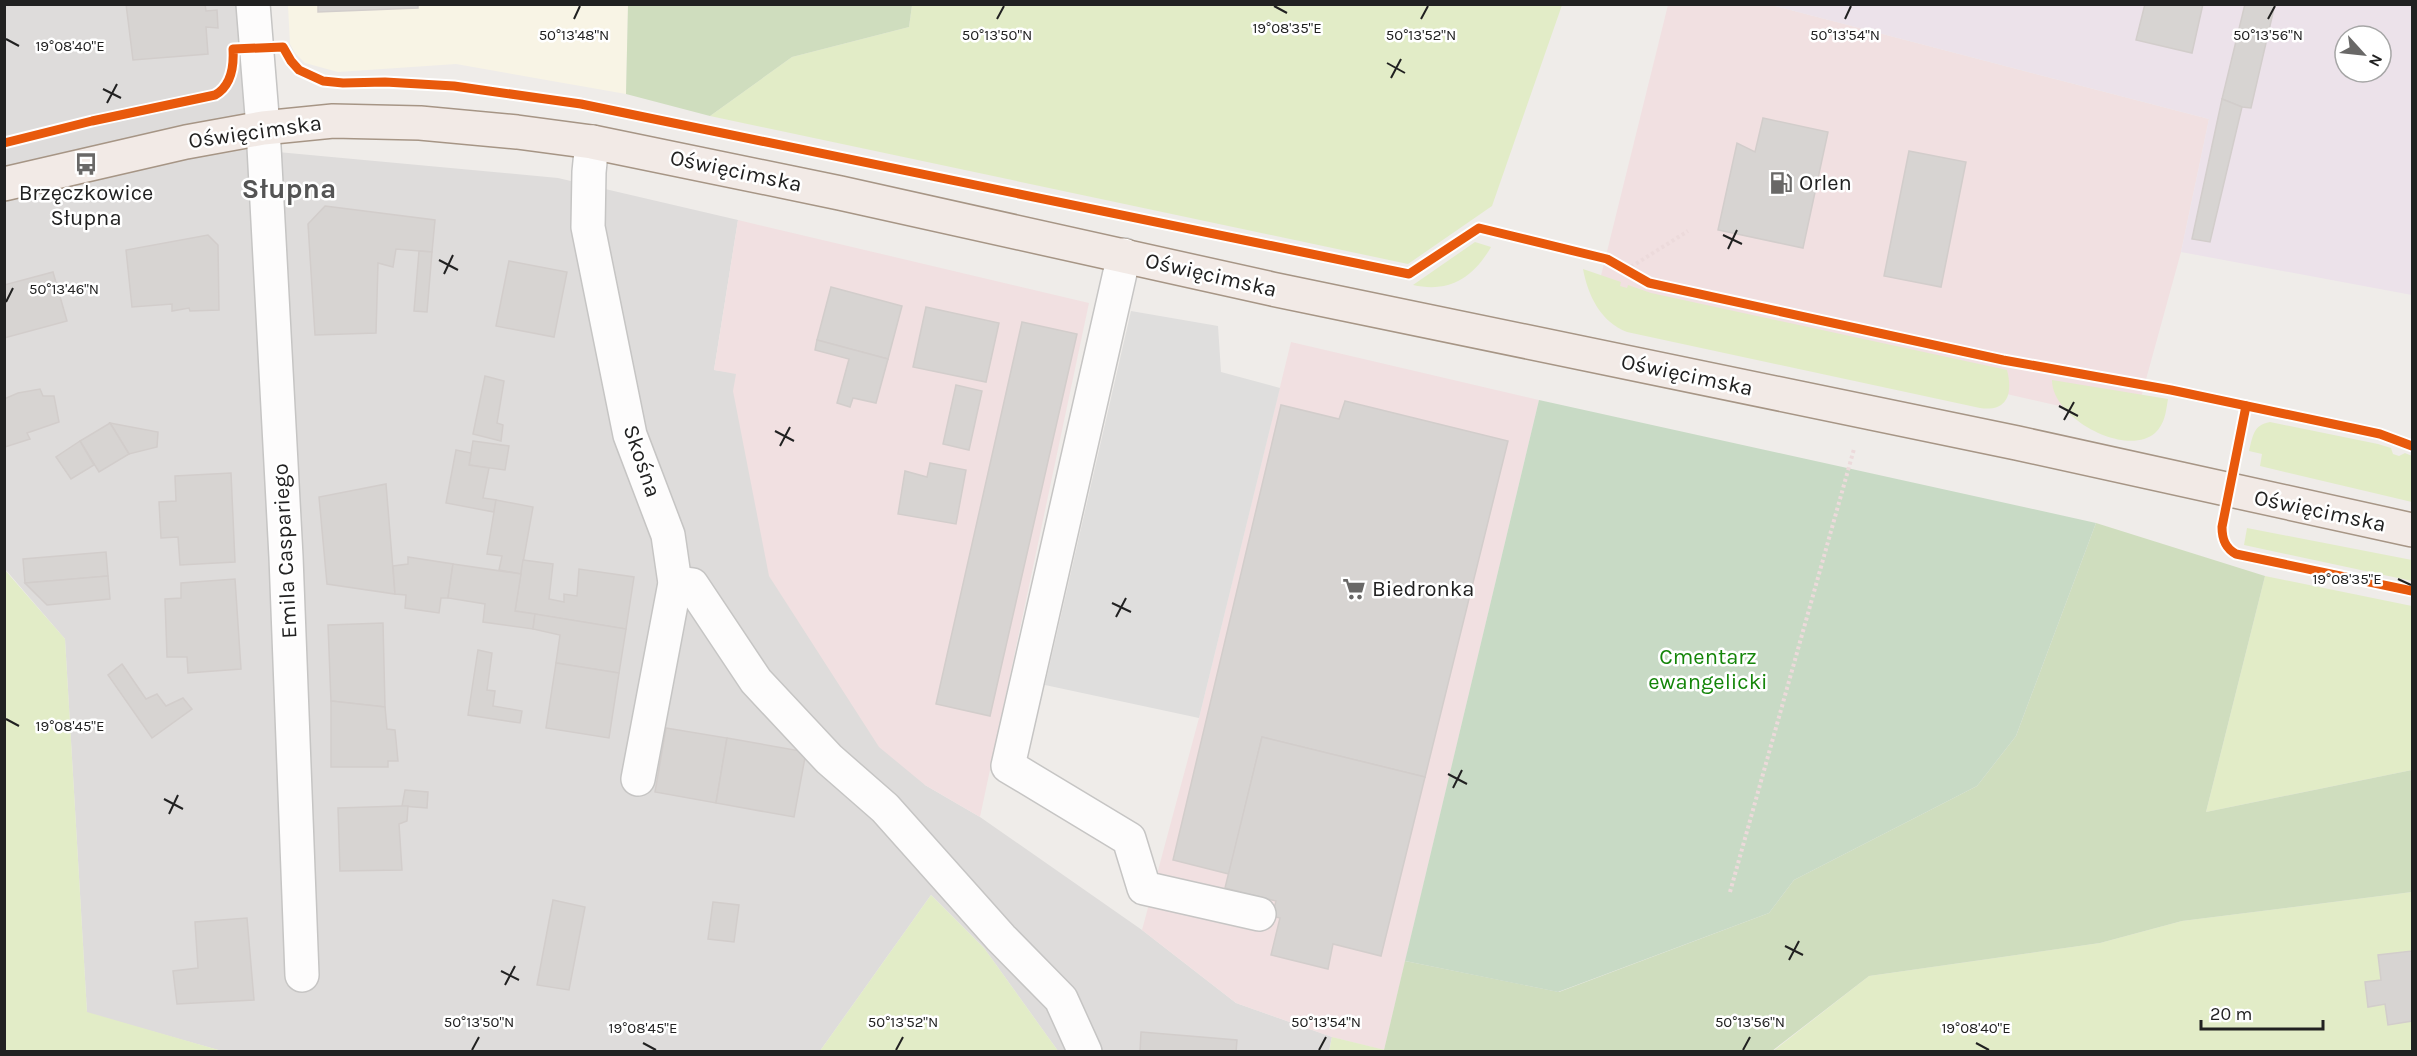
<svg xmlns="http://www.w3.org/2000/svg" width="2417" height="1056" font-family="Karla,sans-serif">
	<rect width="100%" height="100%" fill="#efece9"/>
	<path fill="#dedcdb" d="M4,5H245L256,150L558,178L738,220L714,370L736,373L925,785L980,817L1142,930L1236,1003L1332,1037L1329,1051H1058L984,948L931,895L820,1051H222L87,1013L65,639L5,569Z"/>
	<g fill="#f1e0e1">
		<path d="M1668,5H1771L2209,119L2181,252L2134,423L1595,300Z"/>
		<path d="M738,220L1089,303L980,817L925,785L879,747L769,576L733,391L736,374L714,370Z"/>
		<path d="M1291,342L1539,400L1384,1050L1332,1037L1236,1003L1142,930L1199,718Z"/>
	</g>
	<path fill="#ece2ea" fill-rule="evenodd" d="M1771,5H2412V295L2181,252L2209,119ZM2345,36H2381V72H2345Z"/>
	<path fill="#f8f4e5" d="M288,5H628L626,94L456,64L338,72L305,63L295,53L290,44Z"/>
	<g fill="#e2ecc7">
		<path d="M912,5H1562L1492,206L1408,264L710,116L792,57L909,27Z"/>
		<path d="M1475,242L1491,247C1473,278 1449,293 1413,285Z"/>
		<path d="M1583,269L1621,282L1620,286L1627,288L1628,285L1651,293L2007,370C2013,393 2008,412 1980,408L1627,332C1601,322 1588,296 1583,269Z"/>
		<path d="M2052,380L2168,399C2166,411 2165,424 2155,433C2126,458 2052,418 2052,380Z"/>
		<path d="M2270,422L2378,444L2391,448L2393,454L2399,456L2405,453L2412,456V502L2260,466L2262,454L2249,451C2253,436 2253,425 2270,422Z"/>
		<path d="M2247,528L2412,560V581L2244,545Z"/>
		<path d="M4,569L65,639L87,1012L222,1051H5Z"/>
		<path d="M2265,576L2412,606V770L2206,812Z"/>
		<path d="M2412,892V1051L1772,1052L1869,976L2100,943L2182,921Z"/>
		<path d="M931,895L984,948L1058,1051H820Z"/>
		<path d="M1332,1037L1389,1051L1329,1052Z"/>
	</g>
	<g fill="#cfddbe">
		<path d="M628,5V4L912,5L909,27L792,57L710,116L626,94Z"/>
		<path d="M2096,523L2265,576L2206,812L2412,770V892L2182,921L2100,943L1869,976L1772,1051L1384,1050L1405,961L1559,992L1769,913L1794,880L1977,786L2016,736Z"/>
	</g>
	<path fill="#c8dac5" d="M1539,400L2096,523L2016,736L1977,786L1794,880L1769,913L1558,992L1405,961Z"/>
	<path fill="#dfdedd" d="M1131,311L1218,326L1221,372L1280,388L1199,718L1045,685Z"/>
	<g fill="#d7d4d2" stroke="#d2cdcb" stroke-width="1.5">
		<path d="M126,4H205L206,11L217,10L218,28L206,27L208,54L133,60Z"/>
		<path d="M318,4H418V8L318,12Z"/>
		<path d="M2145,4H2203L2192,53L2136,40Z"/>
		<path d="M2245,4H2275L2251,108L2242,107L2222,99Z"/>
		<path d="M2222,99L2242,107L2210,242L2192,239Z"/>
		<path d="M1763,118L1828,132L1803,248L1718,230L1737,143L1755,152Z"/>
		<path d="M1909,151L1966,162L1941,287L1884,276Z"/>
		<path d="M325,206L435,220L432,252L396,249L393,267L378,263L376,333L315,335L308,224Z"/>
		<path d="M208,235L218,245L219,310L190,311L189,308L172,311V304L132,307L126,250Z"/>
		<path d="M419,251L432,252L427,312L414,311Z"/>
		<path d="M509,261L567,272L554,337L496,326Z"/>
		<path d="M53,272L67,321L4,338V285Z"/>
		<path d="M831,287L902,306L888,359L817,340Z"/>
		<path d="M926,307L999,323L986,382L913,367Z"/>
		<path d="M1022,322L1077,334L990,716L936,704Z"/>
		<path d="M817,340L888,359L876,403L853,398L850,407L837,403L849,359L815,350Z"/>
		<path d="M485,376L504,381L497,423L503,425L501,441L473,434Z"/>
		<path d="M956,385L982,391L969,450L943,444Z"/>
		<path d="M40,389L43,396H54L59,422L27,433L30,439L5,447L4,399L18,393Z"/>
		<path d="M1345,401L1508,441L1425,777L1262,737L1229,874L1173,860L1281,405L1339,419Z"/>
		<path d="M110,423L158,432L157,447L129,454Z"/>
		<path d="M110,423L129,454L99,472L80,441Z"/>
		<path d="M80,441L94,465L71,479L56,457Z"/>
		<path d="M473,441L509,446L505,470L469,465Z"/>
		<path d="M456,450L471,453L469,465L489,468L483,498L496,500L494,512L446,503Z"/>
		<path d="M930,463L966,470L956,524L898,514L905,471L927,477Z"/>
		<path d="M231,473L235,562L180,565L178,537L161,538L159,502L176,501L175,476Z"/>
		<path d="M386,484L395,594L327,584L319,497Z"/>
		<path d="M496,500L533,507L521,574L499,570L502,556L487,554Z"/>
		<path d="M106,552L108,576L25,583L23,559Z"/>
		<path d="M408,557L453,564L448,598H441L439,613L405,608L406,595L395,594L393,566L408,564Z"/>
		<path d="M523,560L553,564L549,599L564,602V594L577,596L579,569L634,577L626,629L515,611Z"/>
		<path d="M453,564L521,574L515,611L535,614L533,629L483,622L485,604L448,598Z"/>
		<path d="M108,576L110,599L47,605L25,583Z"/>
		<path d="M235,579L241,669L188,673L187,657H167L165,599L181,598V583Z"/>
		<path d="M535,614L626,629L619,673L556,663L560,635L533,629Z"/>
		<path d="M383,623L385,707L331,701L328,625Z"/>
		<path d="M478,650L492,653L487,690L495,691L493,706L522,711L520,723L468,715Z"/>
		<path d="M556,663L619,673L609,738L546,728Z"/>
		<path d="M122,664L146,699L157,694L166,706L183,698L192,709L152,738L108,675Z"/>
		<path d="M331,701L385,707L387,729L395,730L398,761H388V767H331Z"/>
		<path d="M666,728L727,738L716,803L655,792Z"/>
		<path d="M1262,737L1425,777L1381,956L1333,944L1328,969L1271,955L1280,918L1272,916L1276,901L1225,888Z"/>
		<path d="M727,738L806,752L794,817L716,803Z"/>
		<path d="M405,790L428,792L427,808L402,806Z"/>
		<path d="M402,806H408L407,821L399,824L402,870L340,871L338,808Z"/>
		<path d="M553,900L585,907L569,990L537,985Z"/>
		<path d="M713,902L739,905L734,942L708,939Z"/>
		<path d="M247,918L254,1000L177,1004L173,971L198,968L195,922Z"/>
		<path d="M2412,951V1021L2388,1025L2385,1004L2368,1007L2365,982L2381,980L2378,955Z"/>
		<path d="M1141,1032L1237,1040L1236,1052H1140Z"/>
	</g>
	<g fill="none" stroke-linecap="round" stroke-linejoin="round">
		<g stroke="#c6c5c4" stroke-width="36">
			<g id="minor">
				<path d="M253,4L263,128L286,557L302,975"/>
				<path d="M592,142L589,172L588,227L630,435L668,535L675,583L638,779"/>
				<path d="M1124,255L1008,766L1129,839L1144,888L1259,914"/>
				<path d="M675,583L692,585L756,681L829,759L885,808L1001,938L1061,999L1085,1052"/>
			</g>
		</g>
		<g stroke="#a69585" stroke-width="36">
			<path id="major" d="M4,184L186,142L263,128L333,121L420,123L517,132L592,142L840,193L1272,289L2017,443L2412,530"/>
		</g>
		<g stroke="#ecdadb" stroke-width="4" stroke-dasharray="3 3" stroke-linecap="butt">
			<path d="M1626,270L1688,231"/>
			<path d="M1730,892L1854,449"/>
		</g>
		<use href="#minor" stroke="#fdfcfc" stroke-width="33"/>
		<use href="#major" stroke="#f2eae6" stroke-width="33"/>
		<g stroke="#fff" stroke-width="13">
			<g id="cycleway">
				<path d="M4,143L92,121L215,95C231,86 234,66 233,49L283,47L291,61L299,70L323,81L343,83L385,82L454,86L581,104L1409,274L1479,228L1607,259L1649,283L2003,360L2171,390L2352,428L2380,434L2412,446"/>
				<path d="M2246,406L2222,527C2222,539 2225,548 2236,554L2412,591"/>
			</g>
		</g>
		<use href="#cycleway" stroke="#e8590c" stroke-width="9"/>
	</g>
	<path fill="none" stroke="#212121" stroke-width="2" d="M1274,6L1287,13M574,19L580,6M997,19L1004,6M1421,19L1428,6M1845,19L1851,6M2268,19L2275,6M6,39L19,46M1387,63L1405,73M1391,78L1401,59M103,89L121,98M107,103L117,84M1723,235L1742,244M1728,249L1737,230M439,260L458,270M444,274L453,255M6,302L13,288M2059,406L2078,416M2064,420L2074,402M775,431L794,441M780,446L790,427M2398,579L2411,585M1112,603L1131,612M1116,617L1126,598M6,719L19,726M1448,774L1467,784M1453,788L1462,770M164,799L183,809M169,814L178,795M1785,946L1803,955M1789,960L1799,941M501,971L519,980M505,985L515,966M643,1043L656,1050M1976,1043L1989,1050M472,1050L479,1037M896,1050L903,1037M1319,1050L1326,1037M1743,1050L1750,1037"/>
	<defs>
		<g id="bus-bare" transform="scale(1.8)"><path d="M-5-6H5V4H4V6H2V4H-2V6H-4V4H-5ZM-3.5-4V0h7V-4ZM-3.5 1.2v1.5H-2V1.2ZM2 1.2v1.5H3.5V1.2Z" fill="#696867" stroke="#fff" stroke-width="2.5" paint-order="stroke"/></g>
		<g id="fuel-bare" transform="scale(1.8)"><path d="M-5.5-6h7V0h2V4h1.3V-2.5L3-4.5l.8-.8L6-3V5H2.5V1h-1V6h-7ZM-4.2-4.7v3.2H.2V-4.7Z" fill="#696867" stroke="#fff" stroke-width="2.5" paint-order="stroke"/></g>
		<g id="supermarket-bare" transform="scale(1.8)"><path d="M-6-5.5h2.5l.6 2H6L4.5 2H-2.5L-4.4-4H-6ZM-1.5 3.2a1.3 1.3 0 1 0 .1 0ZM3 3.2a1.3 1.3 0 1 0 .1 0Z" fill="#696867" stroke="#fff" stroke-width="2.5" paint-order="stroke"/></g>
	</defs>
	<g fill-rule="evenodd">
		<use href="#bus-bare" x="86" y="164"/>
		<use href="#fuel-bare" x="1781" y="183"/>
		<use href="#supermarket-bare" x="1354" y="589"/>
	</g>
	<g text-anchor="middle" dominant-baseline="central" stroke-width="5" stroke-linejoin="round" paint-order="stroke">
		<g font-size="22" fill="#212121" stroke="#fff">
			<text transform="translate(255 132) rotate(-8)">Oświęcimska</text>
			<text transform="translate(736 171) rotate(12)">Oświęcimska</text>
			<text transform="translate(1211 275) rotate(13)">Oświęcimska</text>
			<text transform="translate(1687 375) rotate(12)">Oświęcimska</text>
			<text transform="translate(642 461) rotate(71)">Skośna</text>
			<text transform="translate(2320 511) rotate(12)">Oświęcimska</text>
			<text transform="translate(285 551) rotate(-93)">Emila Caspariego</text>
		</g>
		<g font-size="22" fill="#212121" stroke="#fff" text-anchor="start">
			<text x="1799" y="183">Orlen</text>
			<text x="86" y="193" text-anchor="middle">Brzęczkowice<tspan x="86" dy="25">Słupna</tspan></text>
			<text x="1372" y="589">Biedronka</text>
		</g>
		<g font-size="22" fill="#148509" stroke="#fff">
			<text x="1708" y="657">Cmentarz<tspan x="1708" dy="25">ewangelicki</tspan></text>
		</g>
		<g font-size="28" font-weight="bold" fill="#545454" stroke="#fff">
			<text x="289" y="188">Słupna</text>
		</g>
	</g>
	<g font-size="15" text-anchor="middle" fill="#212121" stroke="#fff" stroke-width="5" stroke-linejoin="round" paint-order="stroke">
		<text x="1287" y="33">19°08'35"E</text>
		<text x="574" y="40">50°13'48"N</text>
		<text x="997" y="40">50°13'50"N</text>
		<text x="1421" y="40">50°13'52"N</text>
		<text x="1845" y="40">50°13'54"N</text>
		<text x="2268" y="40">50°13'56"N</text>
		<text x="70" y="51">19°08'40"E</text>
		<text x="64" y="294">50°13'46"N</text>
		<text x="2347" y="584">19°08'35"E</text>
		<text x="70" y="731">19°08'45"E</text>
		<text x="479" y="1027">50°13'50"N</text>
		<text x="903" y="1027">50°13'52"N</text>
		<text x="1326" y="1027">50°13'54"N</text>
		<text x="1750" y="1027">50°13'56"N</text>
		<text x="643" y="1033">19°08'45"E</text>
		<text x="1976" y="1033">19°08'40"E</text>
	</g>
	<rect width="2417" height="1056" fill="none" stroke="#212121" stroke-width="12"/>
	<g transform="translate(2363 54) rotate(117)"><circle r="28" fill="#ffffff" stroke="#a6a6a6" stroke-width="1.5"/>
	<path d="M0-4.5L10 22L0 15L-10 22Z" fill="#696867"/>
	<text y="-9" font-size="16" font-weight="bold" text-anchor="middle" fill="#212121">N</text>
	</g>
	<path d="M2201 1020v9h122v-9" fill="none" stroke="#212121" stroke-width="3"/>
	<text x="2210" y="1020" font-size="18" fill="#212121" stroke="#ffffff" stroke-width="4.5" paint-order="stroke">20 m</text>
</svg>
